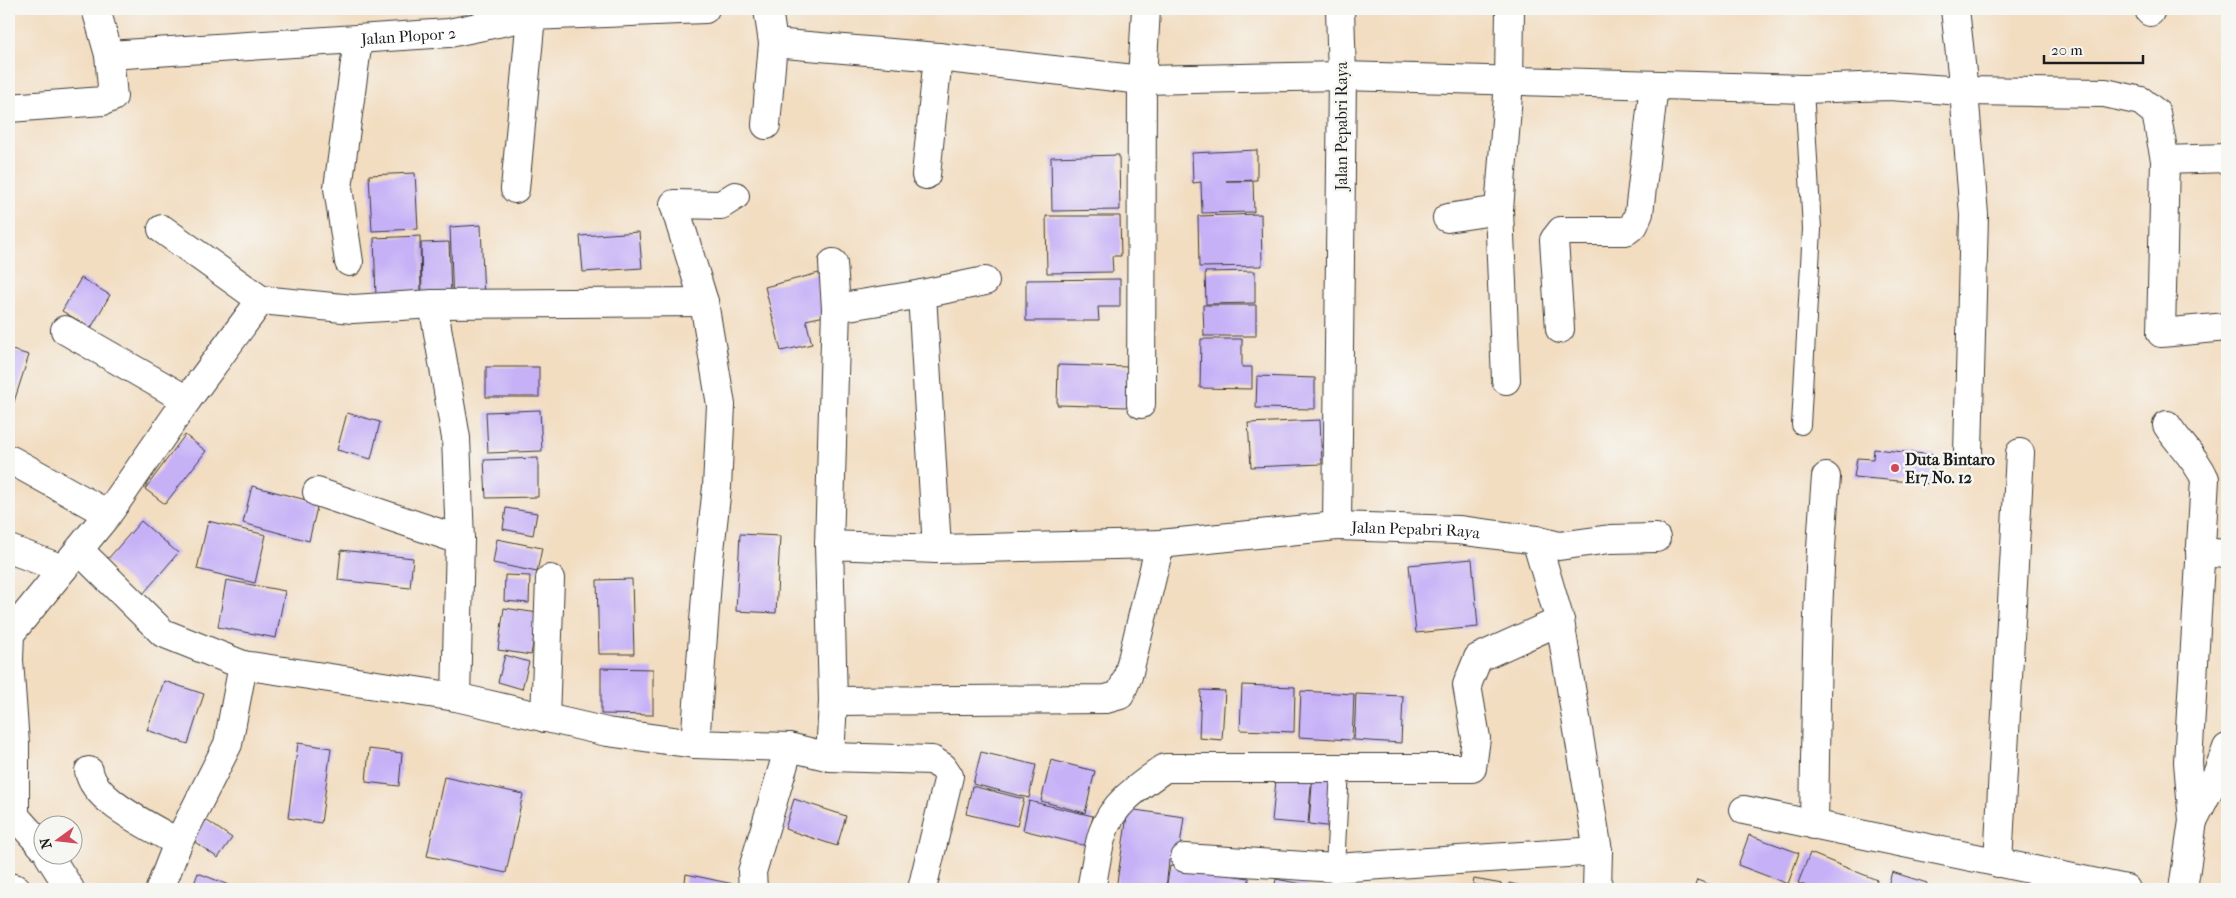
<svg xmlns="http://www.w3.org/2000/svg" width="2236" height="898" font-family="'IM FELL French Canon',serif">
	<rect width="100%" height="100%" fill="#f6f6f2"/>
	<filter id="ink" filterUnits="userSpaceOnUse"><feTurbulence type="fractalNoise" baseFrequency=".02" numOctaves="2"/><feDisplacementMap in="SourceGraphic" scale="10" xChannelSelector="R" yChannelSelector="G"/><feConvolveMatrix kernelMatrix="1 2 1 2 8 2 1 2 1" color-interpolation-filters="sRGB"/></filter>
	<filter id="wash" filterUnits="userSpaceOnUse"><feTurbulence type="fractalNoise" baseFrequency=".0096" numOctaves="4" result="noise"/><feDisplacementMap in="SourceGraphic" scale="20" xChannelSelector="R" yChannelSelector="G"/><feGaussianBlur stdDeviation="1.12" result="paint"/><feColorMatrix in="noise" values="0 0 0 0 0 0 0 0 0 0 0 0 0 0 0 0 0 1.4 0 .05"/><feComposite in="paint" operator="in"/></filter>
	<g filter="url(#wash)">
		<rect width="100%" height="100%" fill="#f2ddc1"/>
		<g id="blocks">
			<g fill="#c6b1f7">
				<path d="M1257,150V180L1226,181H1253L1254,212L1202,213L1201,182L1193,183L1192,153Z"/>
				<path d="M1119,155L1120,210L1052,211L1051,157Z"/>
				<path d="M415,173L418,229L372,231L369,175Z"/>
				<path d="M1261,214L1262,266L1199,267L1198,216Z"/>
				<path d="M1046,216H1120L1121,256H1112L1113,272L1047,273Z"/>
				<path d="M481,225L484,300L453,301L450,227Z"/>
				<path d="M639,232L642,268L583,272L580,236Z"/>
				<path d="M420,236L421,296L376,297L374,238Z"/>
				<path d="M449,242L451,294H422L421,243Z"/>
				<path d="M1255,271V303L1206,304L1205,272Z"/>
				<path d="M819,273L829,315L806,320L812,344L781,351L765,287Z"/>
				<path d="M81,278L110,295L91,328L62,311Z"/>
				<path d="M1120,279V307H1098L1099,321H1026V280Z"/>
				<path d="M1203,305H1256V336H1204Z"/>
				<path d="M1201,339H1242V367H1252V389L1200,388Z"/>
				<path d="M9,349L29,355L12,408L9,407Z"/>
				<path d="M1058,365L1128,367L1127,407L1057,405Z"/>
				<rect x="486" y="367" width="53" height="30"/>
				<path d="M1257,376L1315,378V409L1256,408Z"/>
				<path d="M540,410L542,451L488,453L486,412Z"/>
				<path d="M347,413L380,422L371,459L337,450Z"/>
				<path d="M1320,420L1322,464L1251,467L1248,423Z"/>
				<path d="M185,435L206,451L165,504L145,489Z"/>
				<path d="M1874,449L1935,455L1932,484L1854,477L1857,458L1873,459Z"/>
				<path d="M538,458V497L486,498L484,460Z"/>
				<path d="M252,486L318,503L309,541L243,523Z"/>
				<path d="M506,508L537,513L533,535L503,529Z"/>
				<path d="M141,521L178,553L143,594L106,561Z"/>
				<path d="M208,521L266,535L255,583L197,569Z"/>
				<path d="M740,534L780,536L776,613L736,611Z"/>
				<path d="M497,539L542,548L537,572L493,563Z"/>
				<path d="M341,550L413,558L410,588L338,580Z"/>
				<path d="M1472,559L1478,627L1416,633L1409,565Z"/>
				<path d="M505,575L530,576L529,603L504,601Z"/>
				<path d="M632,579L634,654H599L597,580Z"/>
				<path d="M226,580L285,591L276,638L218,627Z"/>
				<path d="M504,608L538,613L531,655L498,650Z"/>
				<path d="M505,655L529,662L522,689L498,682Z"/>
				<path d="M601,668L653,669V715L601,714Z"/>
				<path d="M164,681L204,694L188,744L147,730Z"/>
				<path d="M1242,685L1295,687L1294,732L1240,730Z"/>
				<path d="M1201,690L1225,691L1222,740L1199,738Z"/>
				<path d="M1301,691L1354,694L1352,740L1299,737Z"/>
				<path d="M1356,694L1403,696L1401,743L1354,740Z"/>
				<path d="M298,743L331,748L321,823L288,818Z"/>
				<path d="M369,749L402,753L399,786L366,782Z"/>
				<path d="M981,752L1036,765L1029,798L973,784Z"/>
				<path d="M1051,760L1095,771L1085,813L1041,801Z"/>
				<path d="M1277,770L1312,773L1308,824L1272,821Z"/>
				<path d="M1313,772L1339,774L1335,827L1309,824Z"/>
				<path d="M444,777L523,794L506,873L427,856Z"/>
				<path d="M972,786L1024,799L1017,826L966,814Z"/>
				<path d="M794,799L846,816L837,846L785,829Z"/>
				<path d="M1029,801L1093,816L1087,846L1023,830Z"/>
				<path d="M1128,809L1184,817L1178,861L1169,860L1166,889H1116Z"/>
				<path d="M206,820L232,838L218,858L192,840Z"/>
				<path d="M1749,835L1799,853L1788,884L1738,865Z"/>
				<path d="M1810,853L1877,880L1873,889H1815L1798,883Z"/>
				<path d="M1170,866L1249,878L1248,889H1166Z"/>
				<path d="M1892,872L1927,883L1925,889H1887Z"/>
				<path d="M198,873L231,886L230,889H192Z"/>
				<path d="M686,874L738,885L737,889H684Z"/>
				<path d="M1276,879L1307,885L1306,889H1274Z"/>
				<path d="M1474,879L1502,884L1501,889H1472Z"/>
				<path d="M1697,880L1722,889H1694Z"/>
				<path d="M1509,883L1534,889H1508Z"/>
			</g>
		</g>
	</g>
	<g filter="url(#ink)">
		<use href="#blocks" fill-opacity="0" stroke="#3c3935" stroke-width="1"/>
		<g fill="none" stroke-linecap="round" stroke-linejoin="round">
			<g stroke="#3c3935" stroke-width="20">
				<g id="service">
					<path d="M1801,425L1812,229L1804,89"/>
					<path d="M1335,868L1340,769"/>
				</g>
			</g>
			<g stroke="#3c3935" stroke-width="30">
				<g id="minor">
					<path id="s1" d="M1340,9L1342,76L1337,526L1458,530L1536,540L1560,621L1598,851L1597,889"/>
					<path d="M1955,9L1964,91L1974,215L1968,453"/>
					<path d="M2150,12V9"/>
					<path d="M773,43L938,57L1142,80L1342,76L1804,89L1889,86L1964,91L2105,93L2141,101L2156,113L2165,160L2161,333L2227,327"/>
					<path id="s2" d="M109,55L449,33L531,16L705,9"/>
					<path d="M9,108L103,101L113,97L109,55L96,9"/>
					<path d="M766,125L773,43L768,9"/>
					<path d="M2165,160L2227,158"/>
					<path d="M926,175L938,57"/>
					<path d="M515,189L531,16"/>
					<path d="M1447,218L1499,210"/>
					<path d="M162,229L261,300L353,309L433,304L704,302"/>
					<path d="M349,262L338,188L358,40"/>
					<path d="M833,263L836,308"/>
					<path d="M922,294L985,281"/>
					<path d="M433,304L456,438L460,540L456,697"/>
					<path d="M1560,329L1554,240L1561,231H1626L1634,225L1639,213L1654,85"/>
					<path d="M65,330L187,400"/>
					<path d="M1506,380L1499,210L1509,82L1510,9"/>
					<path d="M1141,404L1142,80L1146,9"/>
					<path d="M2167,425C2179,444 2196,458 2205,479L2188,762L2193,821L2183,889"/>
					<path d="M11,460L108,514"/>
					<path d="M317,492L460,540"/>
					<path d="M1536,540L1559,546L1610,539L1656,538"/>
					<path d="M829,545L836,308L922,294L937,549"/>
					<path d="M9,549L63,569"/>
					<path d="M79,550L163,633L243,665L456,697L607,732L695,744L789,747L752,872L753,889"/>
					<path d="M2200,552L2227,554"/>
					<path d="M833,701L1106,699L1120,695L1128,676L1160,544"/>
					<path d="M545,718L550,579"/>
					<path d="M695,744L708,568L717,487L721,405L704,302L674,204L721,205L735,196"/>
					<path d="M789,747L830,757L932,760L943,767L949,776L922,889"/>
					<path d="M830,757L833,701L829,545L937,549L1160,544L1337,526"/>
					<path d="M89,771C94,802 153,827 178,843"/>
					<path d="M1744,810L2126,889"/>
					<path d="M9,816H15L42,846"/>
					<path d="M15,816V744L9,660L10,634L108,514L187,400L261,300"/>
					<path d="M2193,821L2217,774L2227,748"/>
					<path d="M1814,825C1816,709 1816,593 1826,477"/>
					<path d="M49,856L70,889"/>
					<path d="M1185,858L1335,868L1598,851"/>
					<path d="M1998,863L2020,453"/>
					<path d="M9,887L17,889"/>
					<path d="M160,889L178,843L228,744L243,665"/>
					<path d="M1091,889C1095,871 1097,850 1103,832C1113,803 1141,785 1165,768H1472L1476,738L1467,685L1478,658L1560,621"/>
				</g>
			</g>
			<use href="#service" stroke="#fff" stroke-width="18"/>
			<use href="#minor" stroke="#fff" stroke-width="28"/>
		</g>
	</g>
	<circle fill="#d1495b" stroke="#f6f6f2" stroke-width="2" cx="1895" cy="468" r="5"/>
	<g text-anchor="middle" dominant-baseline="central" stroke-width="5" stroke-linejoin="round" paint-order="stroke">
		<g font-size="16" fill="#1c1c1c" stroke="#f6f6f2">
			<text stroke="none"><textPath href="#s2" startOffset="300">Jalan Plopor 2</textPath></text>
			<text transform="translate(1341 126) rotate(-90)">Jalan Pepabri Raya</text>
			<text stroke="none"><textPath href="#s1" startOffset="596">Jalan Pepabri Raya</textPath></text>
		</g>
		<g font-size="16" font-weight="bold" fill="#1c1c1c" stroke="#f6f6f2" text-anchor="start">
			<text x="1905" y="459">Duta Bintaro<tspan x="1905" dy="18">E17 No. 12</tspan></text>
		</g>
	</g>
	<rect width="2236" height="898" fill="none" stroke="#f6f6f2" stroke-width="30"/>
	<g transform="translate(58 840) rotate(255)"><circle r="24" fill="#f6f6f2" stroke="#9f9f9c"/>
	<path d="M0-4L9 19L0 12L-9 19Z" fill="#d1495b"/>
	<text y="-8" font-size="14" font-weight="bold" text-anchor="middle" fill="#1c1c1c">N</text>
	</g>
	<path d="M2044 55v8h99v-8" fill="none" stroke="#1c1c1c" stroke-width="2.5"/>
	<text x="2051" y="55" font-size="15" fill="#1c1c1c" stroke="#f6f6f2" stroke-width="4" paint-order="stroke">20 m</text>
</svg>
